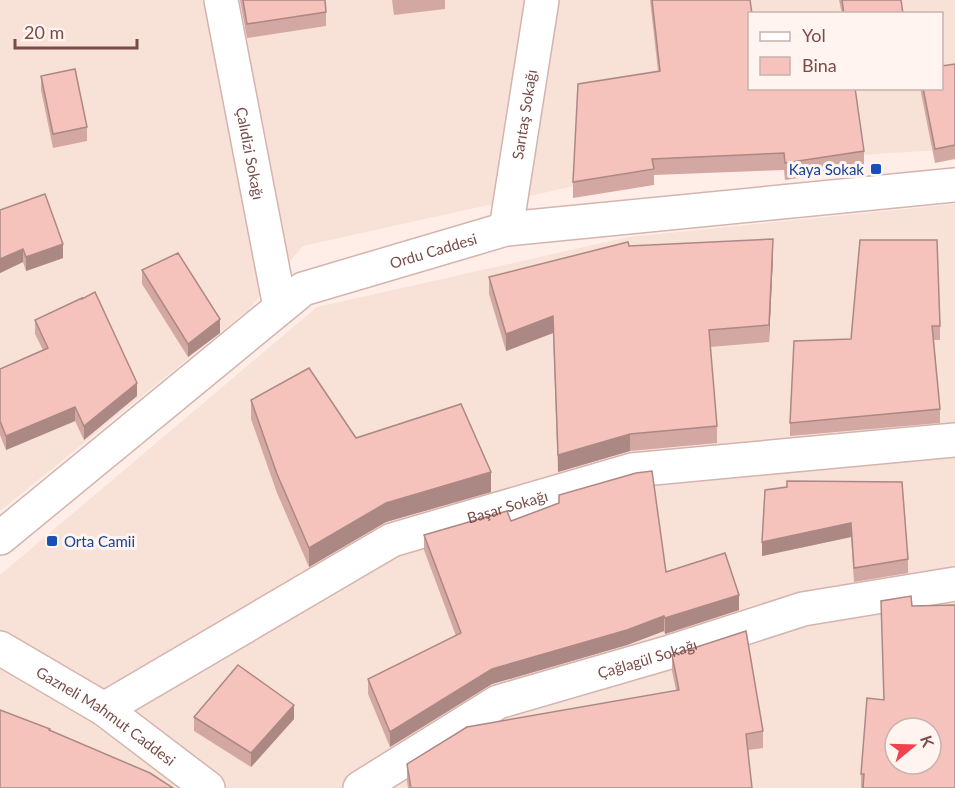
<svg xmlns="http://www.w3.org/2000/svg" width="955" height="788" font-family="Lato,sans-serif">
	<rect width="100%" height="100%" fill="#feeee7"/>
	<g fill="#f8e1d7" fill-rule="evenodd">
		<path d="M0,0H955V149L656,168L303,246L248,310L0,511ZM750,14H942V88H750Z"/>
		<path d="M955,204V788H0V575L317,307L629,237ZM895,728H931V764H895Z"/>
	</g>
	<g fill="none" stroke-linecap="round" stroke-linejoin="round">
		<g stroke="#d4b4ae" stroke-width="36">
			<g id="minor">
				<path id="s1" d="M221,0L280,307"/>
				<path id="s2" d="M506,229L542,0"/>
				<path id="s3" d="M0,648L104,709L208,788"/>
				<path id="s4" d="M104,709L392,540L632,470L955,440"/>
				<path id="s5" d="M360,788L498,702L670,652L803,609L955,584"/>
			</g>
		</g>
		<g stroke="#d4b4ae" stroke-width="36">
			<g id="tertiary">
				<path id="s6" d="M0,538L303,289L506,229L955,185"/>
			</g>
		</g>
		<use href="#minor" stroke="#fff" stroke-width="33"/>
		<use href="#tertiary" stroke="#fff" stroke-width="33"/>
	</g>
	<g fill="#d4a8a2">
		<path d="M240,0H325L326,12V26L247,38Z"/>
		<path d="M392,0H445V9L394,15Z"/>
		<path d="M650,0H750V88L864,151V168L785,180L784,170L654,175V185L573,198V182L658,71Z"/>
		<path d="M839,0H901L903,14H842Z"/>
		<path d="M955,64V159L935,163L920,88H942Z"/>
		<path d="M41,76L87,127V141L53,148L41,90Z"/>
		<path d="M0,210L63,258L26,271L23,262L0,273Z"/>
		<path d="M860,240L940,326V340H934L940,409V423L790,436V423L851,339Z"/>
		<path d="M629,246L773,256L769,342L710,347L717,426V443L630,451L558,472L553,333L506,351L489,294V277Z"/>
		<path d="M142,270L220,333L188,357L142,284Z"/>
		<path d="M35,320L137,396L84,440L75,421L6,450L0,435V369L43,350L35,334Z"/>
		<path d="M251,400L356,438L491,492L386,522L309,567L277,493L251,419Z"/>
		<path d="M787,487L908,559V573L854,582L851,537L762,556Z"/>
		<path d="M511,521L666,572L739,610L665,634L664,631L627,645L492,684L390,747L368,694V679L456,636L424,550V535Z"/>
		<path d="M912,606L863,788H861V774Z"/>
		<path d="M672,655L763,731V748L748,750L752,788H408L407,781V764L676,690L672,671Z"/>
		<path d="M194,717L294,719L251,767L194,731Z"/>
	</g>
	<g fill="#ac8884">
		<path d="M773,239V256L769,342V325Z"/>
		<path d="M63,244V258L26,271V257Z"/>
		<path d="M23,249V262L0,273V259Z"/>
		<path d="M553,316V333L506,351V334Z"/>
		<path d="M220,319V333L188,357V344Z"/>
		<path d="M137,383V396L84,440V426Z"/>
		<path d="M75,407V421L6,450V436Z"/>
		<path d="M630,434V451L558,472V455Z"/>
		<path d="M491,472V492L386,522L309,567V548L386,503Z"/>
		<path d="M851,523V537L762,556V542Z"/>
		<path d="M739,595V610L665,634V618Z"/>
		<path d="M664,616V631L627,645L492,684L390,747V732L492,669Z"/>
		<path d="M294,705V719L251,767V753Z"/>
	</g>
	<g fill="#f6c3bc" stroke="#ac8884" stroke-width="1.5" fill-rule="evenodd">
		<path d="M243,0H325L326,12L247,24Z"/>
		<path d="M652,0H750L752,14H750V88H855L864,151L785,163L784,153L652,159L654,169L573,182L578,84L660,71Z"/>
		<path d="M842,0H901L903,14H844Z"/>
		<path d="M955,64V145L935,149L923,88H942V66Z"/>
		<path d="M75,69L87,127L53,134L41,76Z"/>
		<path d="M45,194L63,244L26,257L23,249L0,259V210Z"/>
		<path d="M773,239L769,325L709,330L717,426L630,434L558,455L553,316L506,334L489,277L628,242L629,246Z"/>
		<path d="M860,240H937L940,326H932L940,409L790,423L794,341L851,339Z"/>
		<path d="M178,253L220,319L188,344L142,270Z"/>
		<path d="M95,292L137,383L84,426L75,407L6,436L0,421V369L48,348L35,320L82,298V299Z"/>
		<path d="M309,368L356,438L461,404L491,472L386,503L309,548L277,474L251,400Z"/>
		<path d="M652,471L666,572L725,553L739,595L665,618L664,616L627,630L492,669L390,732L368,679L461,633L424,535L507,511L511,521L559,503V495L636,473Z"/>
		<path d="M787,481L902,482L908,559L854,568L851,523L762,542L765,490L787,487Z"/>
		<path d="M911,596L912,606L955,605V788H863L864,774H861L867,698L884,700L881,601ZM895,728H931V764H895Z"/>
		<path d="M746,631L763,731L746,734L752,788H411L407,764L467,727L679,690L672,655Z"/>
		<path d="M238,665L294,705L251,753L194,717Z"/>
		<path d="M0,710L50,729L49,730L150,773L173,788H0Z"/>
	</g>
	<g fill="#1a4fb4" stroke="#fff4ef" stroke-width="2">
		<rect x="870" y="163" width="12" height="12" rx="3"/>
		<rect x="46" y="535" width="12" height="12" rx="3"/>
	</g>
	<g text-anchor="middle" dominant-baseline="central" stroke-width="6" stroke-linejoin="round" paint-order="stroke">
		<g font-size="15" fill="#7a4c48" stroke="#fff4ef">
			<text stroke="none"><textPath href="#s2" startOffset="116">Sarıtaş Sokağı</textPath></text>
			<text stroke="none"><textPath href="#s1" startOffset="156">Çalıdizi Sokağı</textPath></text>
			<text stroke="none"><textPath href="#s6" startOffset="528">Ordu Caddesi</textPath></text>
			<text stroke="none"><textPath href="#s4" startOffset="454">Başar Sokağı</textPath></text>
			<text stroke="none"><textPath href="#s5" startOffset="318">Çağlagül Sokağı</textPath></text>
			<text stroke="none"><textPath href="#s3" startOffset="126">Gazneli Mahmut Caddesi</textPath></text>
		</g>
		<g font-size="15" fill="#164399" stroke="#fff4ef" text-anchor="end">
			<text x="864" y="169">Kaya Sokak</text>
			<text x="64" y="541" text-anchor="start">Orta Camii</text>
		</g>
	</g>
	<rect x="748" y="12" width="195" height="78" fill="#fff4ef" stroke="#cab1ac" stroke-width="1.5"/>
	<rect x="760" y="32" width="30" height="9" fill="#ffffff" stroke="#cab1ac" stroke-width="1.5"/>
	<text x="802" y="42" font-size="18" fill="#7a4c48">Yol</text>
	<rect x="760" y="57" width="30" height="18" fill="#f6c3bc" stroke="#cab1ac" stroke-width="1.5"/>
	<text x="802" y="72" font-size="18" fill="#7a4c48">Bina</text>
	<g transform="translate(913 746) rotate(71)"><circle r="28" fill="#fff4ef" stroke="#cab1ac" stroke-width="1.5"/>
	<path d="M0-4.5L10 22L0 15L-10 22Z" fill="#f1434d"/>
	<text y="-9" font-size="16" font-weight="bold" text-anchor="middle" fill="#7a4c48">K</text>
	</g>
	<path d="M15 39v9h122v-9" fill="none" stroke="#7a4c48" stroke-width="3"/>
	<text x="24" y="39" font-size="18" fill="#7a4c48" stroke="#fff4ef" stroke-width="4.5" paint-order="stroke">20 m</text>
</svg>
